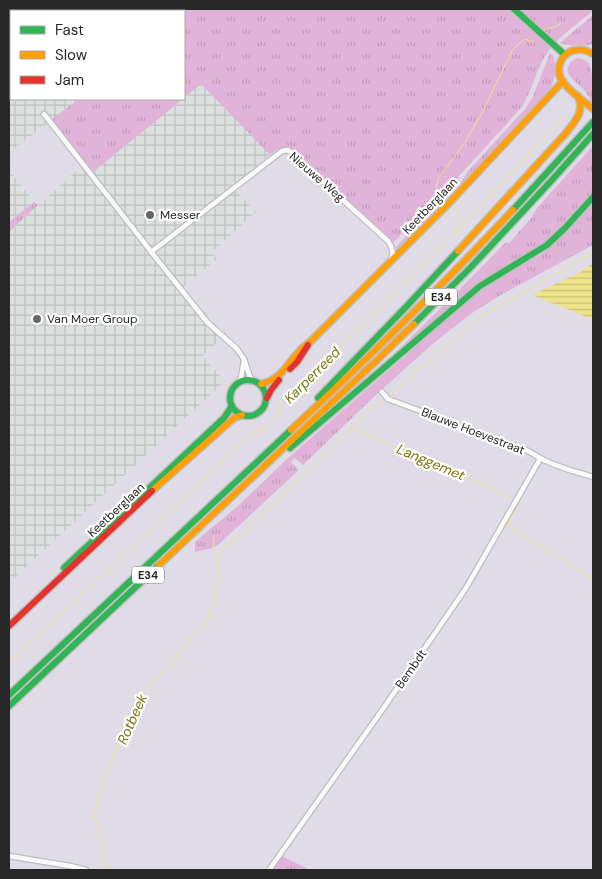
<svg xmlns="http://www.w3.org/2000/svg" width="602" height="879" font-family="'DM Sans',sans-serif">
	<defs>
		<pattern id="industrial-grid" width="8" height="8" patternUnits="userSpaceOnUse" patternTransform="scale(1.25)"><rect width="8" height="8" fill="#dce0df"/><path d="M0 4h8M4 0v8" fill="none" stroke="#bdc0bf"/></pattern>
		<pattern id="grass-tufts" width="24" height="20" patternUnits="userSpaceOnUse" patternTransform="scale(1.25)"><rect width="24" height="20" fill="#e2b3d9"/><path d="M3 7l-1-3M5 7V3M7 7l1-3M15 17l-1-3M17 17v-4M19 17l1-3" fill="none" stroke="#c29aba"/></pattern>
		<pattern id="water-rules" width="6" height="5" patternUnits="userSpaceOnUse" patternTransform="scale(1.25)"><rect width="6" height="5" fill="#eee28b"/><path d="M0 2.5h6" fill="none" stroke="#ccc278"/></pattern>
	</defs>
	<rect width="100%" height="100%" fill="#dfdce7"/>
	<g fill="url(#industrial-grid)">
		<path d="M9,9H115L117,11H11V99H79L9,153Z"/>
		<path d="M201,84L270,155L231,186L256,212L212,252L217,259L183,287L214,323L227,334L202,356L225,381L9,583V232L77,170L93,172Z"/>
		<path d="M9,170L34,202L9,222Z"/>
	</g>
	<g fill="url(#grass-tufts)">
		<path d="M115,9H593V11C578,23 561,35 549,50C537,66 533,89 522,107L460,175L453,187L438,204L420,215L393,243L289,147L278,149L270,155L201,84L184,98V11H117Z"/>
		<path d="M593,15V44C586,47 568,46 560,43Z"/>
		<path d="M550,53L553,55L555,64V75L552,86L529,112L464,182L399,250L395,248L416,226L435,211L448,197L457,188L469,170L525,109L532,99Z"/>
		<path d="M578,58C583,59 586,60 589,64C593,71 594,96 592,104C590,99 588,94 584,90C579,84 563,75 569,65C571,61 574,59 578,58Z"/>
		<path d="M79,99H183L93,172L52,119Z"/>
		<path d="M593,146V194L562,227L541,246L513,262L381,367L459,290L506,242L509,243L532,217L536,209Z"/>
		<path d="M34,202L38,205L9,232V222Z"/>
		<path d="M593,203V245L499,296L472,313L435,342L380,391L303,465L295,458L291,462L299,470L218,545L212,548L195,552V542L240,504L287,459L404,357L473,296L497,278L540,255L554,244L568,231Z"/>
		<path d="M282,856L310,870H272Z"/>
	</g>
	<path fill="url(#water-rules)" d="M593,263V315L592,317L589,318L532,295L581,272Z"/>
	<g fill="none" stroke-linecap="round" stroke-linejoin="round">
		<g stroke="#eee28b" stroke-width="1">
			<path d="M544,30C551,26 555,29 561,23"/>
			<path d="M444,198L436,189L438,179L465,142L481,115L512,51L517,45L525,39L532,42L534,41"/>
			<path d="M453,233C458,223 461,216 454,207"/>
			<path d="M300,387L305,394"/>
			<path d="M390,396L445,346L486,313L593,253"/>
			<path d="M349,427L512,497"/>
			<path d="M520,501L507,525L593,579"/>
			<path d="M189,509L193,512"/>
			<path d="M213,547L214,535"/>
			<path d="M216,556L297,482L371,408L384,401"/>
			<path d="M9,663L253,433L265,429L277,415L283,403L453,233L461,227L563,117"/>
			<path d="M113,870L106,866L95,815L97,800L114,753L143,690L166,670L209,617L219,581L216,555"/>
		</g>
		<g stroke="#bebec0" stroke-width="7">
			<g id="street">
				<path d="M44,114L160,263L207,322L237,349L244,359L250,377L253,380"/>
				<path d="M151,252L282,151L288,150L388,241C392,247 394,252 391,260"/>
				<path d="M238,383L241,378L244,360"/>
				<path d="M382,392L388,399L526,450C532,453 538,457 544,460C559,468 577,472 593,477"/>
				<path d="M9,856L70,866L86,870"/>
				<path d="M269,870L385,706L466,588L540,459"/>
			</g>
		</g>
		<g stroke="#bebec0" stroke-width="9">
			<g id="fast">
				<path d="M514,9L565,55"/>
				<path d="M513,210L593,122"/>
				<path d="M414,324L471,267L552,180L593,134"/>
				<circle cx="248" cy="398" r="18"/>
				<path d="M318,398L405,308L458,251"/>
				<path d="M290,448L480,286L547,245L565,228L593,197"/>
				<path d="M64,568L224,418L232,406"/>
				<path d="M9,695L291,430"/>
				<path d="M9,706L159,565"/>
			</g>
		</g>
		<g stroke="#bebec0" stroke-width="9">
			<g id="slow">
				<path d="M593,54C588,51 584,49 578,50C563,50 555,66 561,79C568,91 583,100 593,109"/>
				<path d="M458,251L566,133C575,121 585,112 578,96"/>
				<path d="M261,384C286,379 290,354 310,342L450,202L563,81"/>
				<path d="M291,430C367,359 442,286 513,210"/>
				<path d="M152,491L234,418L242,415"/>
				<path d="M159,565L375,362L414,324"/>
			</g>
		</g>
		<g stroke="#bebec0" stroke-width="9">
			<g id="jam">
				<path d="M290,369L297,362L308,345"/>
				<path d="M267,398L271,390L279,380"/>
				<path d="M9,626L152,491"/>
			</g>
		</g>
		<use href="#street" stroke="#fafafb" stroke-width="4.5"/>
		<use href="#fast" stroke="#30b455" stroke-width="6"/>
		<use href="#slow" stroke="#ff9f0a" stroke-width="6"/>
		<use href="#jam" stroke="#e5322d" stroke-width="6"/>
	</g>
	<g fill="#67666a" stroke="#fff" stroke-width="2">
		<circle cx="150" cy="215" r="5"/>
		<circle cx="37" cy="319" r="5"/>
	</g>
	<g text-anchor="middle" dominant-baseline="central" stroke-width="4.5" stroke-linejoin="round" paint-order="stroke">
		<g fill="#fff" stroke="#686868" stroke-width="1">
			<rect x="425" y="288.5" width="32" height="17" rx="4"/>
			<rect x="132" y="566.5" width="32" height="17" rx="4"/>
		</g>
		<g font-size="11" font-weight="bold" fill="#272727">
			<text x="441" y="297">E34</text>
			<text x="148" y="575">E34</text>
		</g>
		<g font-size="12" fill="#272727" stroke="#fff">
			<text transform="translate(317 177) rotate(41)">Nieuwe Weg</text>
			<text transform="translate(430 206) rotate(-46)">Keetberglaan</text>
			<text transform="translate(473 431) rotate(21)">Blauwe Hoevestraat</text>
			<text transform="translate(116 510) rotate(-43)">Keetberglaan</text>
			<text transform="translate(411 669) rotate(-55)">Bembdt</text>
		</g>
		<g font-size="12" fill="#272727" stroke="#fff" text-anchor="start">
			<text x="160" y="215">Messer</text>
			<text x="47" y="319">Van Moer Group</text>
		</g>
		<g font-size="14" font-style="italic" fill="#79760a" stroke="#fff">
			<text transform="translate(312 375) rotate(-45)">Karperreed</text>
			<text transform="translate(431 462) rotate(23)">Langgemet</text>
			<text transform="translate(132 719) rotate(-66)">Rotbeek</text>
		</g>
	</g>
	<rect width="602" height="879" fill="none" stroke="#272727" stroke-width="20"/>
	<rect x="10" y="10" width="175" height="90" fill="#ffffff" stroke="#a9a9a9"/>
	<rect x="20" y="26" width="25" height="8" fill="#30b455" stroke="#a9a9a9"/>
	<text x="55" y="35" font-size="15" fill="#272727">Fast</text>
	<rect x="20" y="51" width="25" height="8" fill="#ff9f0a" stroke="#a9a9a9"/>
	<text x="55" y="60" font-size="15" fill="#272727">Slow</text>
	<rect x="20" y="76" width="25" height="8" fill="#e5322d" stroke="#a9a9a9"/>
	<text x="55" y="85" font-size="15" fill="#272727">Jam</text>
</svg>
